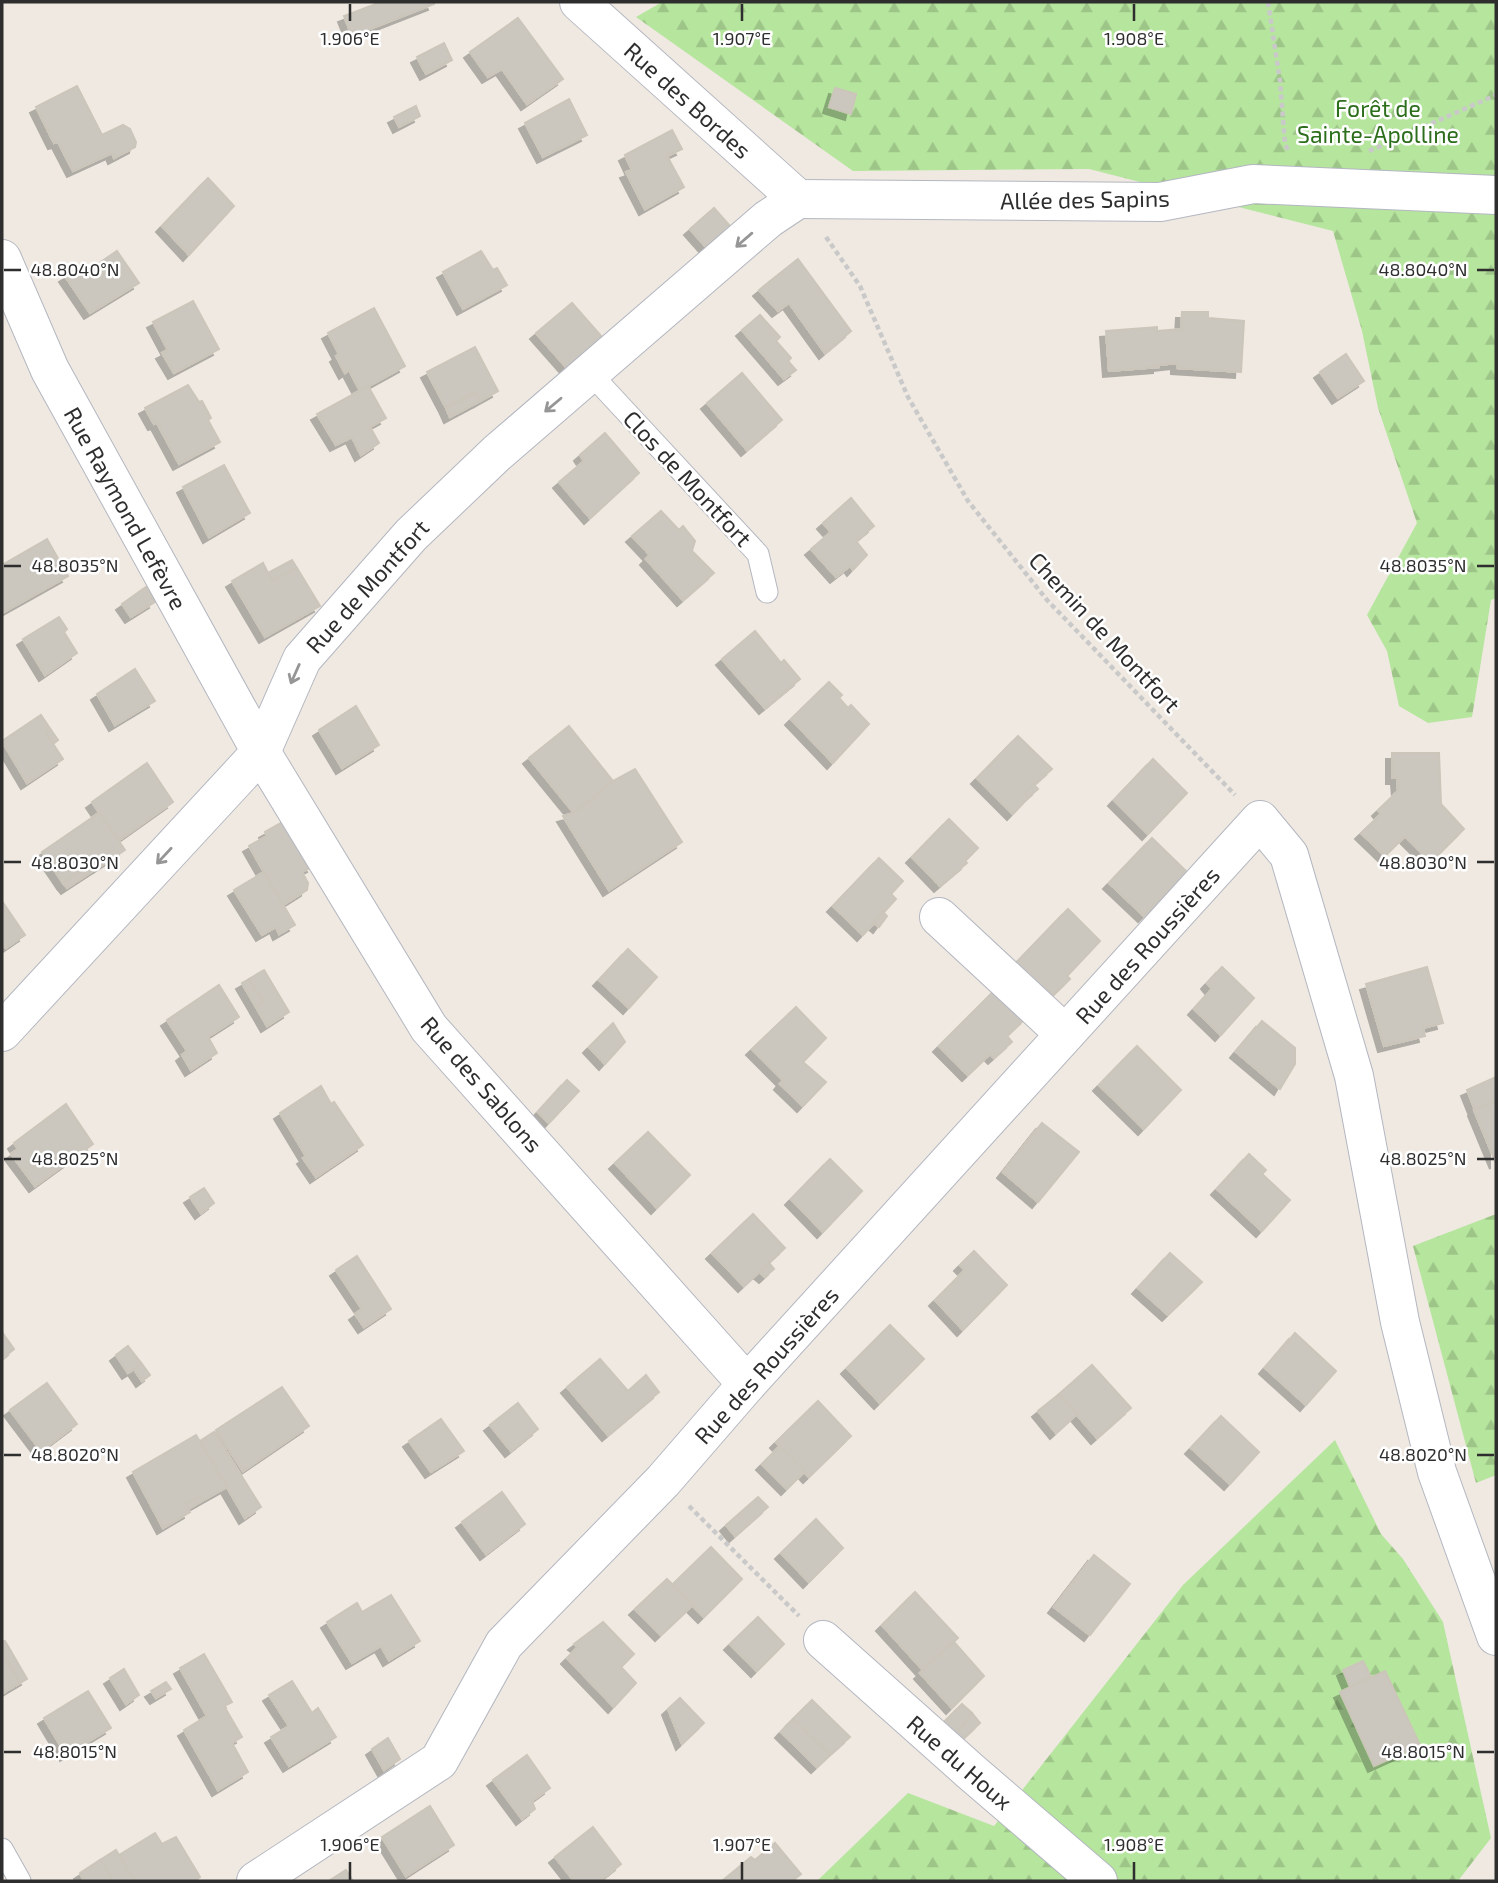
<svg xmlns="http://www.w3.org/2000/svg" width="1498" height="1883" font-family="'Exo 2',sans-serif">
	<defs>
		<pattern id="forest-firs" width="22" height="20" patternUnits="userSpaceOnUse" patternTransform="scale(1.75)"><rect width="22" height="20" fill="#b6e59e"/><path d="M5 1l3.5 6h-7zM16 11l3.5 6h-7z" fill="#9dc588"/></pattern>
		<filter id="shadow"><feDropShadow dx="-6" dy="6" stdDeviation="0" flood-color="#0004"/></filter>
	</defs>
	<rect width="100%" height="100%" fill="#efe9e1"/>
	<g fill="url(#forest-firs)">
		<path d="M662,2H1496V598L1491,600L1472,717L1428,723L1399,706L1387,651L1367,615L1417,523L1378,408L1362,331L1333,231L1089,169L853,171L636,17Z"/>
		<path d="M1496,1214V1475L1476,1483L1413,1246Z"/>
		<path d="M1335,1440L1381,1534L1403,1559L1443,1622L1491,1838L1458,1881H817L908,1793L994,1826L1183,1585Z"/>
	</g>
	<g fill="#cbc7bf" stroke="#cbc5ba" stroke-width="2" filter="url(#shadow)">
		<path d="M375,2H433L434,4L352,36L344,16L376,4Z"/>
		<path d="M518,18L563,79L527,104L502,69L488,77L470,52Z"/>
		<path d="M444,43L452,60L426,74L417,57Z"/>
		<path d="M77,86L102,135L123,125L130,129L136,142L135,147L114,158L112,153L73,171L58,142L54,143L36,107Z"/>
		<path d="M835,88L856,94L851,114L829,107Z"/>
		<path d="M569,99L587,135L543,157L525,123Z"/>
		<path d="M416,106L420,116L399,127L394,117Z"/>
		<path d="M672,130L682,149L667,156L684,187L645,209L626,172L632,170L625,155Z"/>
		<path d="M208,178L234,206L189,255L162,226Z"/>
		<path d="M714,208L737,234L713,255L690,229Z"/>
		<path d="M117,251L139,283L90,313L65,276L81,266L86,272Z"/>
		<path d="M481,251L493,270L497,268L507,285L463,309L443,272Z"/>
		<path d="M798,259L851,331L825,353L789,303L778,311L759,290Z"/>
		<path d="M193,301L219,349L174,373L162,353L168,350L153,322Z"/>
		<path d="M572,303L609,345L574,376L536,333Z"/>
		<path d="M374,308L405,366L360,391L349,370L345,373L336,356L339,354L328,333Z"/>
		<path d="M1182,312H1208V318L1244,321L1241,372L1177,368V363L1159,365V367L1109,371L1106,331L1157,327V331L1181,329Z"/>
		<path d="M760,315L780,337L776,341L791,358L788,361L796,370L784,379L742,330Z"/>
		<path d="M475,347L498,391L480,401L476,392L446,408L427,372Z"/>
		<path d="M1346,354L1364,381L1338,398L1320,372Z"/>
		<path d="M742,373L782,420L747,450L707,403Z"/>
		<path d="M188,385L199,402L202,401L211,418L208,420L220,442L179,464L157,423L154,424L145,408Z"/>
		<path d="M368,386L386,418L370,427L379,443L361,455L352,437L336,445L317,414Z"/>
		<path d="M476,392L480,401L450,417L446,408Z"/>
		<path d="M605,433L639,473L590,518L559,482L584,461L580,455Z"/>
		<path d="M224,465L250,513L209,537L183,487Z"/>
		<path d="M851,498L874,526L856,541L867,555L853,570L850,566L836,577L811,549L831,532L823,523Z"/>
		<path d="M661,511L679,530L683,526L695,541L692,551L714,573L683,600L646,559L650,555L632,536Z"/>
		<path d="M47,539L68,576L2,613V565Z"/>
		<path d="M292,560L297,568L272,581L268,573Z"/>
		<path d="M263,563L272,581L297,568L320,606L265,637L232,581Z"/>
		<path d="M146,587L155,602L131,617L122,604Z"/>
		<path d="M59,617L67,629L64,632L77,653L45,675L23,639Z"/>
		<path d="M755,631L781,663L784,660L800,679L765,708L722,659Z"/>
		<path d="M135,669L155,701L115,725L97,694Z"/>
		<path d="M829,682L842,695L839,698L848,708L851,705L869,724L833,763L791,719Z"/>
		<path d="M356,706L379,745L342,768L319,730Z"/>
		<path d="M41,715L51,730L46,733L63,759L27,783L2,741Z"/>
		<path d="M569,726L613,781L574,813L529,758Z"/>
		<path d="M51,730L58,740L53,744L46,733Z"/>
		<path d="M1018,736L1052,769L1025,793L1029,797L1013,814L977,778Z"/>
		<path d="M1392,753H1439L1441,804L1464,829L1431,862L1405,836L1385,856L1361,833L1381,814L1378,810L1398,791L1397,778H1392Z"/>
		<path d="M1153,759L1187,793L1148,834L1114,800Z"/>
		<path d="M147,763L173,802L118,841L92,802Z"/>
		<path d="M635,769L682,842L609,890L563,816L574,813L613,781Z"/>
		<path d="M1033,784L1038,789L1029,797L1025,793Z"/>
		<path d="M99,813L125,850L99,867L96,862L63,883L42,852Z"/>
		<path d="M949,819L978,848L965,861L967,863L940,886L912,857Z"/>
		<path d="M286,820L313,866L302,872L308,883L307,890L283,905L249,846L267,836L265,832Z"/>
		<path d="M1152,838L1187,872L1144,916L1109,883Z"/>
		<path d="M879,858L903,881L891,894L896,899L863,935L833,906Z"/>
		<path d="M96,862L99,867L67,888L63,883Z"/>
		<path d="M264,872L295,925L279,934L276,927L262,935L234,890Z"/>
		<path d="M2,901L25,935L6,948L2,945Z"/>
		<path d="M1068,909L1100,941L1067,976L1070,979L1047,1001L1013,966Z"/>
		<path d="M883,912L887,916L879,927L874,923Z"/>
		<path d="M628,949L657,977L629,1008L599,980Z"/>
		<path d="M1222,967L1254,998L1221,1035L1194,1009L1212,989L1207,983Z"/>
		<path d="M1427,967L1443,1023L1423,1028L1425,1036L1384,1046L1366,984Z"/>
		<path d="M264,970L289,1012L267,1026L256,1007L263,1002L249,979Z"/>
		<path d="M249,979L263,1002L256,1007L242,983Z"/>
		<path d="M219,985L239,1017L208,1037L217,1053L191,1070L182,1055L187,1051L167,1020Z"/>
		<path d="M997,988L1026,1018L1007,1036L1012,1042L994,1058L990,1054L968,1075L939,1046Z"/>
		<path d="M796,1007L826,1038L803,1062L826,1082L803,1106L780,1084L783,1080L752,1049Z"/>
		<path d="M1262,1021L1295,1048V1064L1280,1089L1236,1052Z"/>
		<path d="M613,1023L625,1042L605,1064L589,1047Z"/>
		<path d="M1137,1046L1181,1090L1144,1129L1099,1085Z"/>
		<path d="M1496,1077V1101L1475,1110L1467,1090Z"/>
		<path d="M567,1080L579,1091L549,1123L538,1112Z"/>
		<path d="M321,1086L331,1104L334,1102L363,1145L316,1177L303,1158L306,1156L280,1113Z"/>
		<path d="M1496,1101V1163L1474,1110Z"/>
		<path d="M66,1104L93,1144L35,1186L11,1154L18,1149L14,1143Z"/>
		<path d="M1042,1123L1079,1152L1038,1202L1003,1172Z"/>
		<path d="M648,1132L690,1175L657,1208L615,1163Z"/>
		<path d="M1249,1154L1266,1170L1262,1174L1290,1200L1262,1231L1217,1189Z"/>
		<path d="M830,1159L862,1191L823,1232L791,1199Z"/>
		<path d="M204,1188L214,1203L201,1213L190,1197Z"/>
		<path d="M753,1214L785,1248L744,1286L712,1253Z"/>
		<path d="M974,1251L1007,1285L963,1330L935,1300L965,1270L960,1265Z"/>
		<path d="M1170,1253L1202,1282L1168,1315L1138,1288Z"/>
		<path d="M357,1256L391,1309L364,1327L355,1314L362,1309L336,1270Z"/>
		<path d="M769,1263L774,1269L765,1277L759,1272Z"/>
		<path d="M890,1325L924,1359L880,1403L847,1368Z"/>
		<path d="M2,1332L14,1349L2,1359Z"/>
		<path d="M1295,1333L1336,1371L1306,1405L1265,1368Z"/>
		<path d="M128,1346L142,1364L128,1373L116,1355Z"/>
		<path d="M600,1359L628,1391L646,1375L659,1392L608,1435L567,1387Z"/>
		<path d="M142,1364L150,1375L142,1381L134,1369Z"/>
		<path d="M1092,1365L1131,1408L1097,1438L1059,1394Z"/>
		<path d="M47,1383L77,1424L41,1451L10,1410Z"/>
		<path d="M282,1387L309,1426L243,1471L216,1430Z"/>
		<path d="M1059,1394L1077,1414L1056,1433L1038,1411Z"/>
		<path d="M818,1401L851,1436L809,1477L776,1442Z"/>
		<path d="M518,1403L538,1429L511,1451L490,1425Z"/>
		<path d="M1221,1416L1259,1452L1230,1484L1191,1448Z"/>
		<path d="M441,1419L464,1451L431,1472L409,1441Z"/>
		<path d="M214,1432L261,1507L245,1518L200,1441Z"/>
		<path d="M196,1435L227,1487L202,1501L199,1496L186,1504L190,1512L163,1528L133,1472Z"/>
		<path d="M780,1446L805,1471L787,1489L762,1464Z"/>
		<path d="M502,1492L525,1524L486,1554L462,1522Z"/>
		<path d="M199,1496L202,1501L188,1509L186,1504Z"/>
		<path d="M758,1497L768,1507L735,1536L726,1525Z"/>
		<path d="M816,1519L843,1548L809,1582L781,1553Z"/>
		<path d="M711,1547L742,1579L704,1617L672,1585Z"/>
		<path d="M1094,1555L1130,1584L1090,1635L1054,1607Z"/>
		<path d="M667,1579L693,1605L661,1635L635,1609Z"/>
		<path d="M915,1592L958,1638L923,1670L882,1625Z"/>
		<path d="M391,1595L420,1641L389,1660L381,1646L352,1663L327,1622L357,1603L362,1612Z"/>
		<path d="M758,1617L784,1644L757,1671L730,1644Z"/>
		<path d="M603,1622L634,1654L621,1667L636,1683L614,1707L567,1658L578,1647L574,1644Z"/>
		<path d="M5,1641L27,1679L10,1689V1687L19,1682L2,1652V1642Z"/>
		<path d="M954,1642L984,1676L952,1708L920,1673Z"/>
		<path d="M2,1652L19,1682L2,1694Z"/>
		<path d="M204,1654L232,1702L224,1706L242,1737L232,1743L248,1772L218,1790L184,1730L207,1716L180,1668Z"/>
		<path d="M1363,1661L1371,1677L1350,1687L1343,1670Z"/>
		<path d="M124,1669L139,1695L126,1704L110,1678Z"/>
		<path d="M1385,1671L1420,1745L1374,1766L1340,1692Z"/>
		<path d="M292,1681L312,1713L318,1708L336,1737L289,1766L271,1737L289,1726L269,1695Z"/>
		<path d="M166,1682L171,1689L156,1698L151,1691Z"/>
		<path d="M88,1691L111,1728L66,1755L44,1718Z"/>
		<path d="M680,1698L704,1723L682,1744L668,1709Z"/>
		<path d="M812,1700L850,1737L830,1755L793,1719Z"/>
		<path d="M962,1704L972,1713L956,1734L943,1723Z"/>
		<path d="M972,1713L980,1723L962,1740L956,1734Z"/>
		<path d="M793,1719L830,1755L817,1767L781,1732Z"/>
		<path d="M388,1738L400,1759L384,1770L372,1749Z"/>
		<path d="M527,1755L550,1788L532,1801L535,1809L522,1819L493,1780Z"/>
		<path d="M430,1806L454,1845L406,1876L382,1837Z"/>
		<path d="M593,1827L621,1864L600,1881H574L555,1857Z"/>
		<path d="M155,1833L162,1844L176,1837L200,1877L194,1881H135L119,1855Z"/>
		<path d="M775,1843L801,1874L792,1881H722L751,1857L755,1860Z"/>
		<path d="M116,1850L119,1855L135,1881H113L100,1860Z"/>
		<path d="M100,1860L113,1881H84L80,1873Z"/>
		<path d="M346,1870L353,1881H329Z"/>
	</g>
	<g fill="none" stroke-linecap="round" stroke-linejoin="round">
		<g stroke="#b4b7c1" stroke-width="23">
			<g id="service">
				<path d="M590,373L758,554L767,592"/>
				<path d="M2,1849L20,1881"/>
			</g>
		</g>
		<g stroke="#b4b7c1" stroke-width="40">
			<g id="minor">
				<path d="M579,2L798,199"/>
				<path d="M798,199L1160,202L1253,184L1496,195"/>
				<path d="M2,259L50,370L261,752L429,1028L747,1384"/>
				<path d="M939,917L1065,1034"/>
				<path d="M2,1032L261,752L302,659L411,535L497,453L768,219L798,199"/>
				<path d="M823,1640L970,1771L1098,1881"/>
				<path d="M256,1881L439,1761L504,1644L663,1481L747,1384L1260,820L1289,855L1354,1076L1400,1322L1437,1472L1496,1636"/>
			</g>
		</g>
		<g stroke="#c9c9c9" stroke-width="4.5" stroke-dasharray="5 3.5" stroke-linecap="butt">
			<path d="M1268,2L1280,81L1285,144L1288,150"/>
			<path d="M1369,151L1496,95"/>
			<path d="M826,237L860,286L908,397L968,501L1047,600L1235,795"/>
			<path d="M689,1506L799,1616"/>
		</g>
		<use href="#service" stroke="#fff" stroke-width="21"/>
		<use href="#minor" stroke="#fff" stroke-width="38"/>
	</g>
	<defs><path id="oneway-shaft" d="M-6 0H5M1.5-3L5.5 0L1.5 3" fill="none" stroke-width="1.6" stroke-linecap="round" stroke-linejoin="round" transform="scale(1.75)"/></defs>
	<g stroke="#969696">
		<use href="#oneway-shaft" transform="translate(744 240) rotate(139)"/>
		<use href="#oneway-shaft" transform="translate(553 405) rotate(140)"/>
		<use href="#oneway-shaft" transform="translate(295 674) rotate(114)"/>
		<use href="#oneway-shaft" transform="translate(164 856) rotate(133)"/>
	</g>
	<path fill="none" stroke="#2e2e2e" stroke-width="2.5" d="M350,4V21M742,4V21M1134,4V21M4,270H21M1477,270H1494M4,566H21M1477,566H1494M4,862H21M1477,862H1494M4,1159H21M1477,1159H1494M4,1455H21M1477,1455H1494M4,1752H21M1477,1752H1494M350,1862V1880M742,1862V1880M1134,1862V1880"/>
	<g text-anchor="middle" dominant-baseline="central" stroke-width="5" stroke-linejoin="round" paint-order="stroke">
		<g font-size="23" fill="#2e2e2e" stroke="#fff">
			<text transform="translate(688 100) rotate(42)">Rue des Bordes</text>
			<text transform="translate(1085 199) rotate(-1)">Allée des Sapins</text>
			<text transform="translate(688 478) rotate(47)">Clos de Montfort</text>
			<text transform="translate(126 508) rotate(61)">Rue Raymond Lefèvre</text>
			<text transform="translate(367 586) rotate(-48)">Rue de Montfort</text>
			<text transform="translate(1105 632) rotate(47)">Chemin de Montfort</text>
			<text transform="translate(1147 945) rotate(-48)">Rue des Roussières</text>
			<text transform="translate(482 1084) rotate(49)">Rue des Sablons</text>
			<text transform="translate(766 1365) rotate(-48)">Rue des Roussières</text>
			<text transform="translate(960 1762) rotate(41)">Rue du Houx</text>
		</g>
		<g font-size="23" fill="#2c6e1b" stroke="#fff">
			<text x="1378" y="108">Forêt de<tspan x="1378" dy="26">Sainte-Apolline</tspan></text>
		</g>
	</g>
	<g font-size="18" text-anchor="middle" fill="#2e2e2e" stroke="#fff" stroke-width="5" stroke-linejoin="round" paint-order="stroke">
		<text x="350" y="45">1.906°E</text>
		<text x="742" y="45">1.907°E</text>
		<text x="1134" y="45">1.908°E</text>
		<text x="75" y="276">48.8040°N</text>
		<text x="1423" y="276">48.8040°N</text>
		<text x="75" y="572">48.8035°N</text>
		<text x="1423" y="572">48.8035°N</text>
		<text x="75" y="869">48.8030°N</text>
		<text x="1423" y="869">48.8030°N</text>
		<text x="75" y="1165">48.8025°N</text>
		<text x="1423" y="1165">48.8025°N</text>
		<text x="75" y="1461">48.8020°N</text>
		<text x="1423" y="1461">48.8020°N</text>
		<text x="75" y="1758">48.8015°N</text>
		<text x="1423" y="1758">48.8015°N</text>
		<text x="350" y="1851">1.906°E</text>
		<text x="742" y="1851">1.907°E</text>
		<text x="1134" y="1851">1.908°E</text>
	</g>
	<rect width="1498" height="1883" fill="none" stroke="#2e2e2e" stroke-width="7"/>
</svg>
